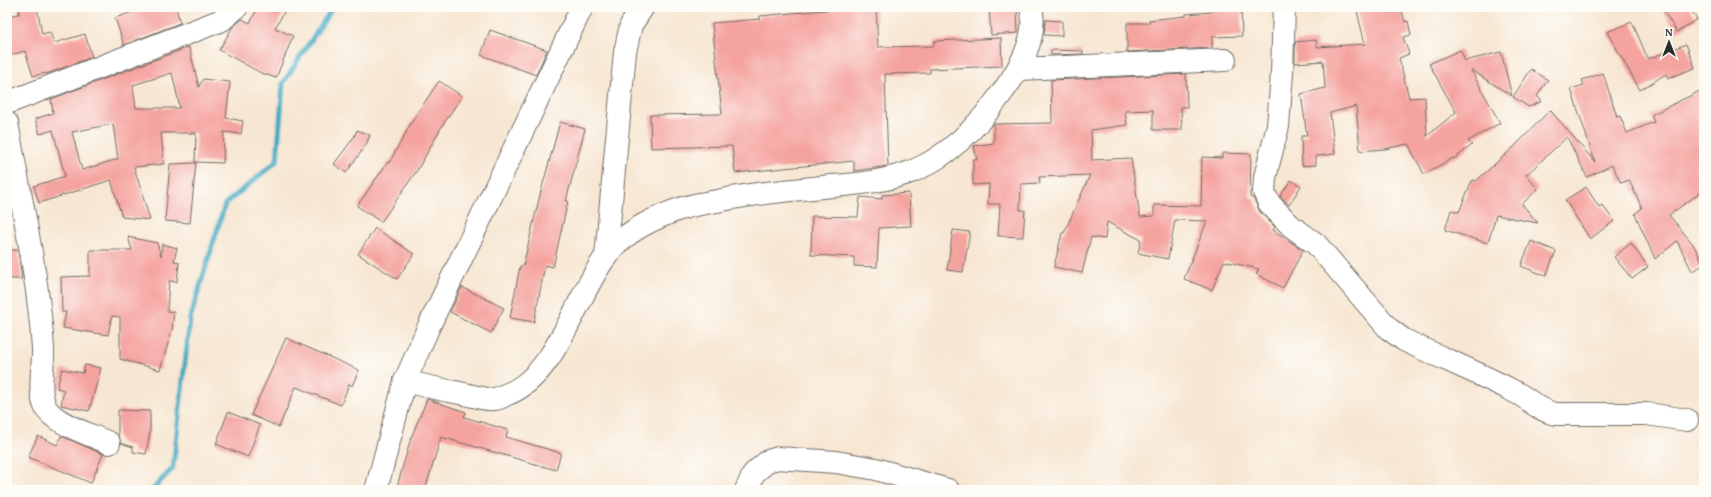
<svg xmlns="http://www.w3.org/2000/svg" width="1711" height="497" font-family="'Gentium Book Plus',serif">
	<rect width="100%" height="100%" fill="#fdfcf7"/>
	<filter id="ink" filterUnits="userSpaceOnUse"><feTurbulence type="fractalNoise" baseFrequency=".025" numOctaves="2"/><feDisplacementMap in="SourceGraphic" scale="8" xChannelSelector="R" yChannelSelector="G"/><feConvolveMatrix kernelMatrix="1 2 1 2 8 2 1 2 1" color-interpolation-filters="sRGB"/></filter>
	<filter id="wash" filterUnits="userSpaceOnUse"><feTurbulence type="fractalNoise" baseFrequency=".012" numOctaves="4" result="noise"/><feDisplacementMap in="SourceGraphic" scale="16" xChannelSelector="R" yChannelSelector="G"/><feGaussianBlur stdDeviation="0.9" result="paint"/><feColorMatrix in="noise" values="0 0 0 0 0 0 0 0 0 0 0 0 0 0 0 0 0 1.4 0 .05"/><feComposite in="paint" operator="in"/></filter>
	<g filter="url(#wash)">
		<rect width="100%" height="100%" fill="#f7e6d2"/>
		<g fill="none" stroke-linecap="round" stroke-linejoin="round">
			<path stroke="#43aac3" stroke-width="5" d="M152,490L173,468L190,319L225,204L277,161L283,83L333,7"/>
		</g>
		<g id="blocks">
			<g fill="#f5a39f" fill-rule="evenodd">
				<path d="M19,7H37L42,34L50,32L54,43L85,34L92,57L46,74V73L33,76L25,51L7,56V16L19,14Z"/>
				<path d="M141,7H176L180,23L124,45L115,18L141,9Z"/>
				<path d="M258,7H287L275,28L293,36L276,78L261,73L219,50L232,28L242,19L250,23Z"/>
				<path d="M835,7H876L878,47L934,46V41L1001,38L1002,66L930,69V73L885,74L888,166L854,171V161L735,173L732,146L651,148L650,115L722,114L712,23L760,19V16L835,9Z"/>
				<path d="M989,7H1017L1018,33L991,35Z"/>
				<path d="M1212,7H1241L1242,36L1212,37V48L1127,52V23H1149V20L1186,16V14L1212,12Z"/>
				<path d="M1356,7H1401L1405,22L1408,21L1411,35L1403,37L1409,54L1399,58L1409,98L1425,97L1427,136L1456,112L1429,64L1460,50L1465,61L1501,52L1512,96L1471,70L1500,123L1468,141L1472,145L1454,159L1453,158L1424,174L1408,144L1385,149L1360,151L1356,106L1330,113L1335,154L1316,156V165L1302,166L1301,136H1307L1301,94L1325,88L1323,61L1295,63V42L1316,40L1317,47L1365,44Z"/>
				<path d="M1661,7H1689L1697,19L1677,32Z"/>
				<path d="M1045,20L1062,21V36L1044,35Z"/>
				<path d="M1632,22L1648,59L1686,44L1695,68L1668,78L1666,74L1640,90L1607,32Z"/>
				<path d="M490,30L547,50L536,75L481,55Z"/>
				<path d="M189,47L199,87L203,79L230,82L226,118L243,121L241,134L224,132L223,163L195,162L196,133H161L164,164L134,167L150,220L122,217L111,180L39,203L34,186L65,176L53,130L40,134L35,119L53,113L51,99ZM172,73L180,108H136L133,85ZM113,124L118,159L82,170L72,132Z"/>
				<path d="M1051,50L1083,51V54L1051,55Z"/>
				<path d="M1531,69L1548,80L1537,96L1542,101L1529,107L1513,97Z"/>
				<path d="M1603,73L1617,117L1620,116L1627,133L1654,122L1651,115L1704,89V190L1669,215L1693,244L1704,265L1692,271L1677,241L1655,259L1635,214L1642,208L1629,180L1621,183L1612,165L1587,177L1567,137L1526,175L1538,189L1522,204L1538,223L1496,215L1488,243L1445,230L1451,210L1459,212L1472,180L1476,181L1514,147L1550,110L1595,162L1571,89L1584,85L1582,80Z"/>
				<path d="M1186,74L1187,107H1181L1182,130H1153V110L1125,111L1127,125L1091,130L1092,160L1131,158L1140,217L1154,216V205L1201,206L1202,157L1222,158V153L1251,154L1250,197L1254,199L1260,212L1275,227L1273,230L1303,250L1283,288L1256,274L1259,269L1224,261L1212,290L1184,279L1207,221L1175,220L1168,259L1138,253L1141,240L1107,222L1105,239L1091,237L1082,273L1054,267L1062,233H1064L1090,175L1039,177L1040,183L1021,184L1020,210H1025L1023,237L998,236L1000,204H988L989,184L973,185V160H977L974,146L994,143V124L1052,123L1051,80Z"/>
				<path d="M439,81L462,96L442,126L418,169L381,222L357,206L388,162L389,163L414,118Z"/>
				<path d="M560,122L585,129L566,201H568L553,267L545,265L534,322L510,318L520,266H523L540,195Z"/>
				<path d="M357,130L370,135L366,145L346,173L334,164L354,137Z"/>
				<path d="M196,163L190,223L165,221L170,164Z"/>
				<path d="M1291,180L1301,186L1289,205L1280,196Z"/>
				<path d="M1586,187L1599,207L1602,205L1614,221L1590,239L1565,200Z"/>
				<path d="M909,193L911,226L879,228L877,267L854,266V257L811,255L812,216L858,217L860,197L882,199V195Z"/>
				<path d="M375,228L414,254L397,279L358,254Z"/>
				<path d="M953,230L970,232L963,272L947,270Z"/>
				<path d="M128,237L157,243L161,256L162,244L177,248L174,261L179,262L177,282L169,281L167,311L174,312L172,330L160,370L120,359V317L112,316L108,335L63,328L66,312H62L61,277L90,276V250H132Z"/>
				<path d="M1531,241L1556,251L1546,276L1521,266Z"/>
				<path d="M1631,243L1648,267L1632,279L1614,257Z"/>
				<path d="M7,250H18L22,279H7Z"/>
				<path d="M462,287L504,308L491,333L450,312Z"/>
				<path d="M286,338L359,370L352,386L349,384L341,405L296,387L279,427L251,415Z"/>
				<path d="M85,365L101,368L89,411L61,405L64,390L57,388L62,369L83,373Z"/>
				<path d="M427,399L466,412L464,417L508,430L506,437L561,453L556,470L441,437L425,490H396L411,438Z"/>
				<path d="M118,410L150,411V432L146,454L133,452V447L121,443L118,435Z"/>
				<path d="M228,412L260,425L248,457L216,444Z"/>
				<path d="M38,436L57,445L61,436L103,454L91,483L28,457Z"/>
			</g>
		</g>
	</g>
	<g filter="url(#ink)">
		<use href="#blocks" fill-opacity="0" stroke="#726c65" stroke-width="1"/>
		<g fill="none" stroke-linecap="round" stroke-linejoin="round">
			<g stroke="#726c65" stroke-width="24">
				<g id="minor">
					<path d="M1284,7L1282,73L1278,126L1265,177L1264,192L1269,203L1291,226L1316,244L1389,329L1404,340C1441,358 1479,373 1515,392C1531,400 1536,409 1555,414H1647L1687,420"/>
					<path d="M1019,69L1225,60"/>
					<path d="M7,103L222,20L237,7"/>
					<path d="M7,123C20,197 38,273 43,348C44,367 37,391 46,408C55,424 92,435 109,443"/>
					<path d="M606,256L625,52L631,25L643,7"/>
					<path d="M405,381L429,326L582,7"/>
					<path d="M376,490L405,381C428,387 450,391 473,396C479,397 487,400 493,399C497,399 502,397 505,395C557,377 575,296 607,255C624,233 648,221 674,211C689,205 707,203 722,200C759,192 796,190 832,186C860,184 887,181 913,171C951,155 981,123 1004,90C1020,68 1038,36 1031,7"/>
					<path d="M746,490L754,473L768,461L778,458L836,462L876,469L948,490"/>
				</g>
			</g>
			<use href="#minor" stroke="#fff" stroke-width="22"/>
		</g>
	</g>
	<rect width="1711" height="497" fill="none" stroke="#fdfcf7" stroke-width="24"/>
	<g transform="translate(1669 42)" stroke="#fdfcf7" stroke-width="3" paint-order="stroke">
	<path d="M0-3L7 15L0 10L-7 15Z" fill="#2b2b2b"/>
	<text y="-6" font-size="11" font-weight="bold" text-anchor="middle" fill="#2b2b2b">N</text>
	</g>
</svg>
